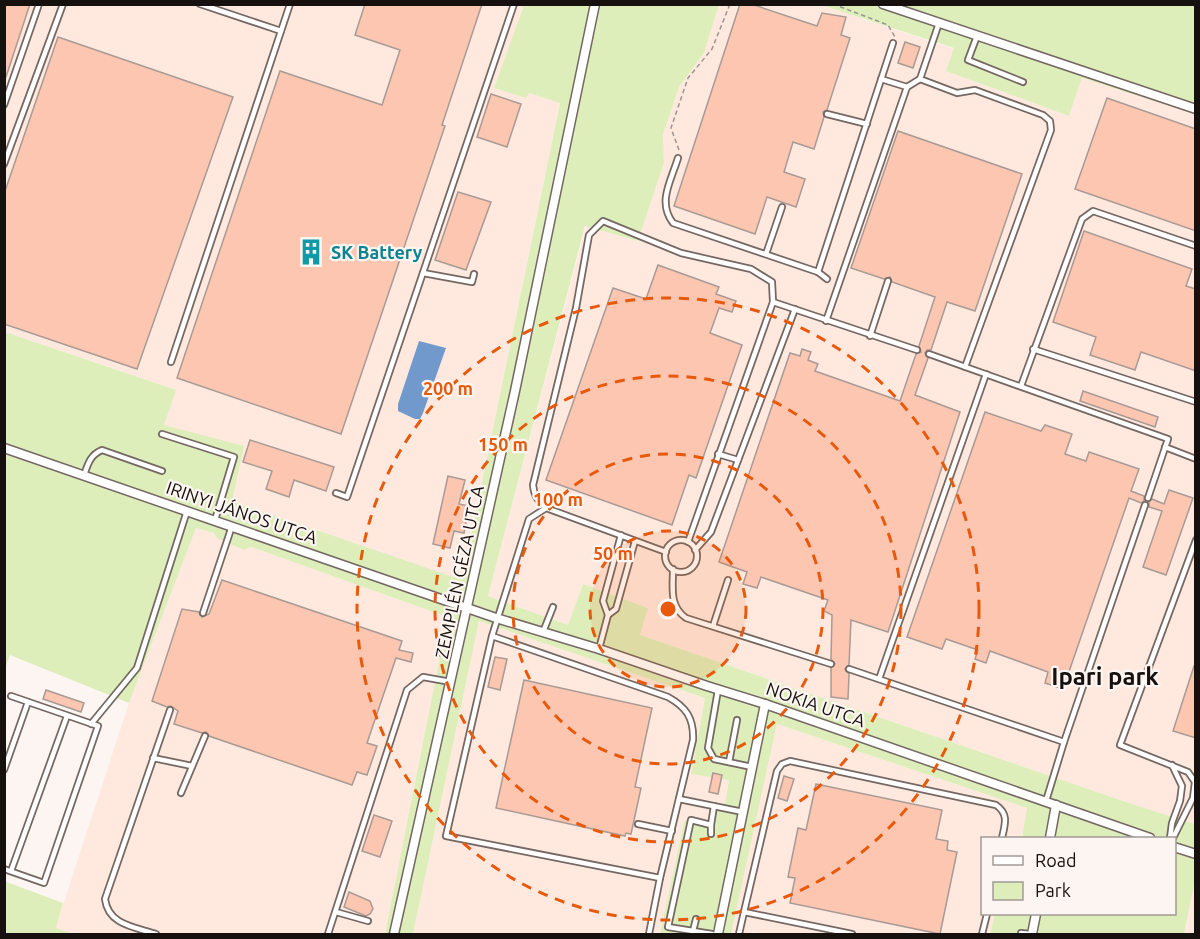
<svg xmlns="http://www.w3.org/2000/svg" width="1200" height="939" font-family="Ubuntu,sans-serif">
	<rect width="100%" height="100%" fill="#fdf5f1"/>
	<g fill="#ffe9df">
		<path d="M4,5H524L494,88L527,97L528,93L560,102L462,581L232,501L164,425L175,390L5,332Z"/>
		<path d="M719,5H821L954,49L947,71L1069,116L1082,78L1195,114V824L1132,804L640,635L648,608L583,584L568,625L488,596L586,226L638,241L664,163L663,135L679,87L704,53Z"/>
		<path d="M196,528L214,533L244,550L251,547L449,617L385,934H73L55,929L129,703Z"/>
		<path d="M479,621L705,698L691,774L729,780L725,804L711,802L708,821L684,822L660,934H413Z"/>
		<path d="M777,724L1027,808L1022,838H982V914H995L990,934H766L753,932L752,934H731Z"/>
		<path d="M1195,880V934H1184Z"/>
	</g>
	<g fill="#ddeeba">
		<path d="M524,5H719L704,53L679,87L663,135L664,163L638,241L585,226L488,596L568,625L583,584L648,608L640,635L1132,804L1195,824V880L1184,934H990L995,914H1174V838H1022L1027,808L777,724L731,934H660L684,822L691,817L708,821L711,802L725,804L729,780L691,774L705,698L479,621L413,934H385L448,617L251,547L244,550L217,538L214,533L196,528L129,703L10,655L5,669V332L176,390L164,425L244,446L232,501L462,580L560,103L529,93L526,98L494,88Z"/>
		<path d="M821,5H1195V114L1082,78L1069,116L946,71L954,48Z"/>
		<path d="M4,881L63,903L56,928L73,934H5Z"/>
	</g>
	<path fill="#7299cc" d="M419,341L446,348L423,413L420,419H415L398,411V404Z"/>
	<g fill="#fdc6b0" stroke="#a89a95" stroke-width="1.5">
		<path d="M4,4H30L6,77L4,76Z"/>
		<path d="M365,4H482L442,125L445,126L341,434L177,378L280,71L382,105L400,50L355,35Z"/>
		<path d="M740,4H751L817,26L822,13L846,17L841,35L850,38L827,110L823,112L824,117L814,149L793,142L784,172L805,179L796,207L767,197L755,234L674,206Z"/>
		<path d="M58,37L233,97L137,369L4,324V194Z"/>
		<path d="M905,42L920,47L913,68L898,63Z"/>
		<path d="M491,94L521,104L507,147L477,137Z"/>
		<path d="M1107,98L1196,129V231L1075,189Z"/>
		<path d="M898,131L1022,174L975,311L947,302L931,350H927L925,353L928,358L915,395L960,412L888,632L851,620L849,665L845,669L849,674L848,699L831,697V668L835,664L831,659L832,615L824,611L828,600L761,577L757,588L743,584L747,572L719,562L790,353L800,356L802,349L811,352L808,360L818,364L815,371L900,401L916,354L921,352L919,346L935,297L892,282L890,277L884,279L851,268Z"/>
		<path d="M458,192L491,202L466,270L435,260Z"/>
		<path d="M1084,231L1192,269L1186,286L1196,289V371L1141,352L1135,370L1090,355L1096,337L1053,322Z"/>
		<path d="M658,265L719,287L716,294L736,301L732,312L719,308L710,333L742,345L696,478L689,475L672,525L546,480L613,288L646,299Z"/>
		<path d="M1083,391L1158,417L1155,427L1080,401Z"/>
		<path d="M985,412L1041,431L1045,425L1072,434L1065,454L1086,461L1089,452L1139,469L1131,491L1144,496V501L1141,503L1129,498L1063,689L1045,683L1048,672L990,651L986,663L975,659L978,650L946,639L942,649L907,637Z"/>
		<path d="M250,440L334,467L326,491L294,480L289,497L266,489L272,471L243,462Z"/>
		<path d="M448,476L465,480L459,504L469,506L464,533L454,531L450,548L433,544Z"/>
		<path d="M1169,490L1193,498L1166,575L1143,567L1162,511L1149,507V502L1152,499L1164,504Z"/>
		<path d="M222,580L402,641L399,650L413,653L411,662L396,658L367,743L377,746L367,775L357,772L352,785L209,736L206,732L202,733L174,724L178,711L171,706L167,707L152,701L182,609L199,612L202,617L209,614Z"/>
		<path d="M495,657L507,659L500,690L488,687Z"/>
		<path d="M1194,666H1196V738L1173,731Z"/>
		<path d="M524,680L652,708L635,787L641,788L631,834L626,833L625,836L496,808Z"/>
		<path d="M46,690L84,703L81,712L43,699Z"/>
		<path d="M713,773L722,775L718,794L709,792Z"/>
		<path d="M784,776L794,779L787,801L778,798Z"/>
		<path d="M816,784L942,810L936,839L948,841L947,850L957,852L940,934L790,903L795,878L788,877L798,828L806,830Z"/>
		<path d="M374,815L392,821L380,857L362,851Z"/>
		<path d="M349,892L370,901L373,909L370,914L366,916L344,907Z"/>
	</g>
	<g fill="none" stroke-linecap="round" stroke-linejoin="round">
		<g stroke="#756863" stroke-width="8">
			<g id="service">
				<path d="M200,4L281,31"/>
				<path d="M977,36L968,60L1023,82"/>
				<path d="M881,79L907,87"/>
				<path d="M920,79L957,93L975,90L1043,115L1050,121L1051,130L965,367"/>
				<path d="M4,105L39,4"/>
				<path d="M827,114L867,124"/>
				<path d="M678,158C671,181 657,202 673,223L818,272L827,279"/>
				<path d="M4,164L63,4"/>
				<path d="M766,254L782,207"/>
				<path d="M818,272L893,43"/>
				<path d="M423,273L472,282L474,274"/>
				<path d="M826,321L907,87L920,79L939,23"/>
				<path d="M870,336L888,281"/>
				<path d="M1033,349L1196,402"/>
				<path d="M929,354L1168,439L1148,498"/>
				<path d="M171,362L290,4"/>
				<path d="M1021,386L1082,219L1093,211L1196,246"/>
				<path d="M162,434L234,457L215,520"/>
				<path d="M1165,447L1196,459"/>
				<path d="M718,454L738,460"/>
				<path d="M84,475C88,464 90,455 102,450L162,471"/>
				<path d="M336,493L347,497L514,4"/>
				<circle cx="681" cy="556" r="16"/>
				<path d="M688,542L773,302"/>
				<path d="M695,550L711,532L795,309"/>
				<path d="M666,552L546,508C538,501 534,496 533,485L576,308L589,235L603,221L681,253L751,269L772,282L773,302L917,350"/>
				<path d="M673,569C673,588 669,606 686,618L831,664"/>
				<path d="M203,613L232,526"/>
				<path d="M608,615L616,609L635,541"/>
				<path d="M713,626L728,580"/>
				<path d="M543,632L553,607"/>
				<path d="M492,636L668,697C686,707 694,718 693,740L660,878L446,836L492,636L529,519L546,508"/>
				<path d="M599,649L608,615L603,601L621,535"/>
				<path d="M849,669L1064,742"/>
				<path d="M879,679L986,374"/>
				<path d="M718,690L708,748L714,759L752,767"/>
				<path d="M91,724L137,668L187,511"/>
				<path d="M153,758L192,766"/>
				<path d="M729,762L737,720"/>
				<path d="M4,770L28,702"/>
				<path d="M181,793L205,736"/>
				<path d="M679,799L743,812"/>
				<path d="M1046,801L1064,742L1145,505"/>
				<path d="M638,824L672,831"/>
				<path d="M711,834V825"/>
				<path d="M1170,838L1172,823L1180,801L1182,786L1172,765"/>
				<path d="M1173,838L1193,798L1195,782L1188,772L1120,745L1196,540"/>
				<path d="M4,869L44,883L98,726L11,696"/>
				<path d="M11,871L67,716"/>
				<path d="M336,912L368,921"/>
				<path d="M693,931L696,919"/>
				<path d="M1021,933L1030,934"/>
				<path d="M156,934C135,927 108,925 105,899L170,710"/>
				<path d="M328,934L407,690L423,677L451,682"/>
				<path d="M649,934L660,878"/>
				<path d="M712,934L668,927L691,820L711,825L714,806"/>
				<path d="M739,934L744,912"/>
				<path d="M852,934L744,912L777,771L782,764L790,761L996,805C1009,814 1005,824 1002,838"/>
				<path d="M982,934L987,914"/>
			</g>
		</g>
		<g stroke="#756863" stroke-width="11">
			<g id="minor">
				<path d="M883,4L1196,109"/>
				<path d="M4,448L496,618L599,649L707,686L765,704L1150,838"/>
				<path d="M1050,838L1056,805"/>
				<path d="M1174,847L1196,854"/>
				<path d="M394,934L515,391L595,4"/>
				<path d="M718,934L765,704"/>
				<path d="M1032,934L1036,914"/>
			</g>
		</g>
		<g stroke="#9b9491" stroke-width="1.5" stroke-dasharray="4.5 3" stroke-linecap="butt">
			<path d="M833,4L888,25L895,37"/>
			<path d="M679,150L671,128L688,78L712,49L730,4"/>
		</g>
		<use href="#service" stroke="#fff" stroke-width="4.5"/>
		<use href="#minor" stroke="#fff" stroke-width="8"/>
	</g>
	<circle cx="668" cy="609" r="78" fill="#e8590c" fill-opacity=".12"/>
	<g fill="none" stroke="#e8590c" stroke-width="3" stroke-dasharray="10 8">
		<circle cx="668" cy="609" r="78"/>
		<circle cx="668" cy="609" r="155"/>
		<circle cx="668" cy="609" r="233"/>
		<circle cx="668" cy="609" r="311"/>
	</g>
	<defs>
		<g id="building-bare" transform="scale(2.07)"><path d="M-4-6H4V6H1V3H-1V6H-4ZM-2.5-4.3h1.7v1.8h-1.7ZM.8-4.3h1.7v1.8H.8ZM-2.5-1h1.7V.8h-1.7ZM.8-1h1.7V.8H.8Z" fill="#0f9aa8" stroke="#fdf5f1" stroke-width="2.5" paint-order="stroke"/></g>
	</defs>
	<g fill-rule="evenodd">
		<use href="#building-bare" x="311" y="252"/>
	</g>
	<g text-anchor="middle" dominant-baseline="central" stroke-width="4.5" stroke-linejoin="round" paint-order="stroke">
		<g font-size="18" font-weight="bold" fill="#0d838f" stroke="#fdf5f1" text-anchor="start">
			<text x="331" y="252">SK Battery</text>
		</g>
		<g font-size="18" fill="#16110f" stroke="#fdf5f1">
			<text transform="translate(242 512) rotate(19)">IRINYI JÁNOS UTCA</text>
			<text transform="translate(459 572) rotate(-78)">ZEMPLÉN GÉZA UTCA</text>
			<text transform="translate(816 704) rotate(19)">NOKIA UTCA</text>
		</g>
		<g font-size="24" font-weight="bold" fill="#16110f" stroke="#fdf5f1">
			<text x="1105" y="676">Ipari park</text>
		</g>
	</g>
	<circle cx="668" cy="609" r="9" fill="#e8590c" stroke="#fdf5f1" stroke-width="3"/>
	<g font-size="18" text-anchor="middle" font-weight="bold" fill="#e8590c" stroke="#fdf5f1" stroke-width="4.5" stroke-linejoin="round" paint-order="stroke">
		<text x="448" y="395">200 m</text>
		<text x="503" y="451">150 m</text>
		<text x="558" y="506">100 m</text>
		<text x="613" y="560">50 m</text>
	</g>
	<rect width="1200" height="939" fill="none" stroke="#16110f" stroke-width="12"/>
	<rect x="981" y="837" width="195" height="78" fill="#fdf5f1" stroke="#a19a97" stroke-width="1.5"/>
	<rect x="993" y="856" width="30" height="9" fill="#ffffff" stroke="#a19a97" stroke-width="1.5"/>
	<text x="1035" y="867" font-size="18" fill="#16110f">Road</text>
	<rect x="993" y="882" width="30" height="18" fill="#ddeeba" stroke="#a19a97" stroke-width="1.5"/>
	<text x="1035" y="897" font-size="18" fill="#16110f">Park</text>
</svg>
